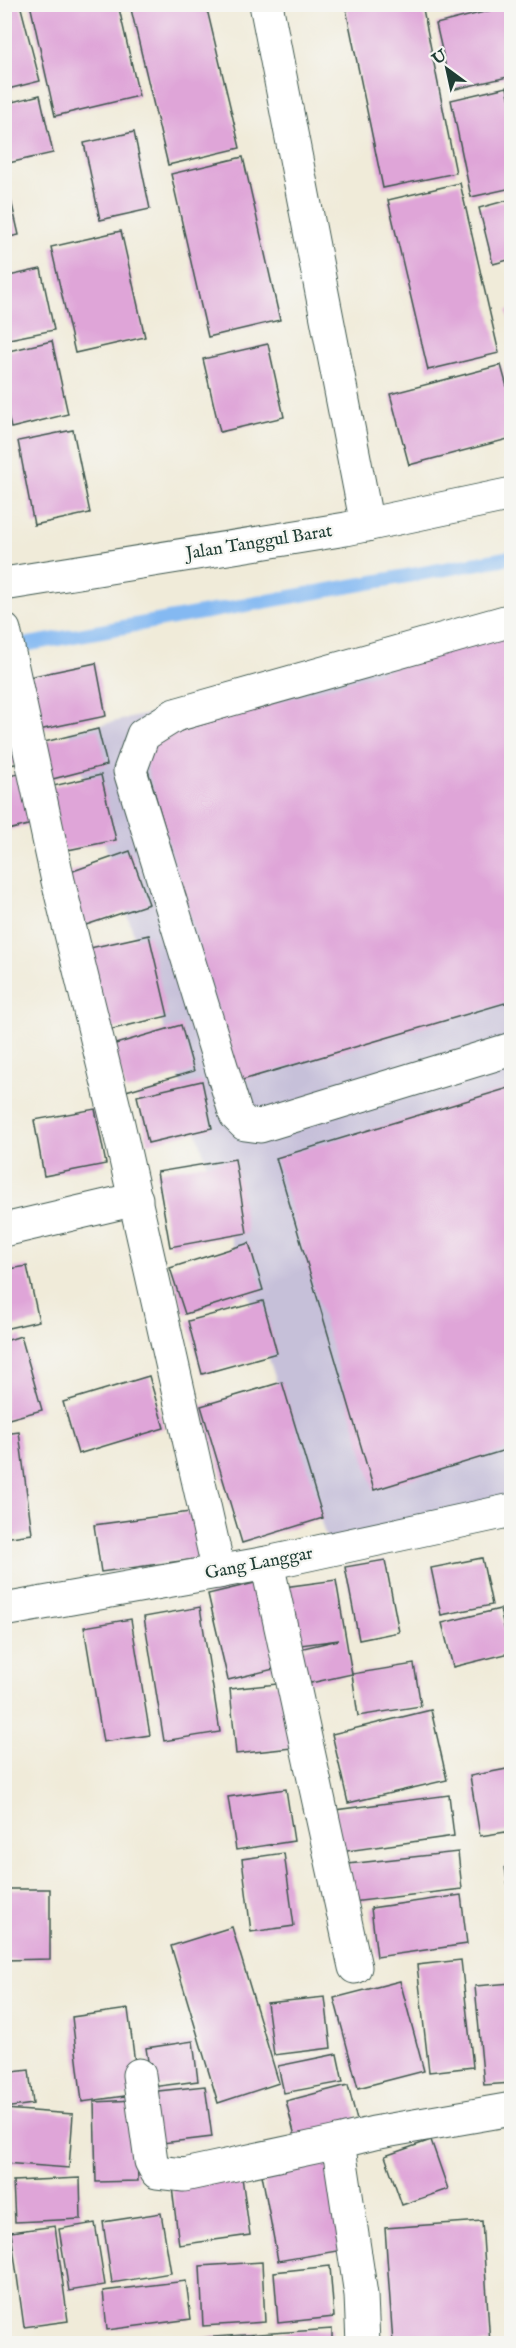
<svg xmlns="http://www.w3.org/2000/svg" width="516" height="2348" font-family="'IM FELL English',serif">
	<rect width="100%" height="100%" fill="#f6f6f2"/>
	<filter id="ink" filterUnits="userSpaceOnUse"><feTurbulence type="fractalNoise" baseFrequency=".0167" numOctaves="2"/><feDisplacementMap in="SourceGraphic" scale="12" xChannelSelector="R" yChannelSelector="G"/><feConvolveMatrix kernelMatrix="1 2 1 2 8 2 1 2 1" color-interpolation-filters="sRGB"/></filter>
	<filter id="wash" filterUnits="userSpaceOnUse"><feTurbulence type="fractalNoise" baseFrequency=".008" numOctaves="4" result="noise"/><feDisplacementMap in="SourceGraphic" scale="24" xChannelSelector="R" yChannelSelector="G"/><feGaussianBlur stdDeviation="1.35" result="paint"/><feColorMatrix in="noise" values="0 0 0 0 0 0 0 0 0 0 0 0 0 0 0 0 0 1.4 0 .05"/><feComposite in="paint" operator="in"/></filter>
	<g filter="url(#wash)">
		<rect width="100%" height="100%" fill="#f0ebd9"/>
		<path fill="#c6c0d9" d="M511,631V1503L330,1550L69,732Z"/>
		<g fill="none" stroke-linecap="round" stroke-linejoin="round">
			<path stroke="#84b9f2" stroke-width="14" d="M7,648L512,557"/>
		</g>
		<g id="blocks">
			<g fill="#dfa5d8">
				<path d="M4,4H20L40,81L4,90Z"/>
				<path d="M30,4H118L139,96L55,116Z"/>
				<path d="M345,4H422L456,173L383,188Z"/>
				<path d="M130,5H206L240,148L168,165Z"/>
				<path d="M512,5V76L451,90L436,24Z"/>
				<path d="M507,87L512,110V188L471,197L451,100Z"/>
				<path d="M40,95L53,153L4,164V104Z"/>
				<path d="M134,132L150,209L100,220L84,143Z"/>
				<path d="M243,157L280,320L208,337L171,174Z"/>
				<path d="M5,174L19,235L4,238V175Z"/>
				<path d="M460,183L499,353L428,370L388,200Z"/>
				<path d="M512,199V259L493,264L479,208Z"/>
				<path d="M121,231L145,337L75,353L51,247Z"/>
				<path d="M41,269L54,330L4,340V277Z"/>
				<path d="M512,309V325H511L507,311Z"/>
				<path d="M52,341L68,414L11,428L4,399V352Z"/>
				<path d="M268,344L284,417L220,432L203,359Z"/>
				<path d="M501,365L512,405V438L409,465L390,394Z"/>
				<path d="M73,430L90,513L34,525L18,441Z"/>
				<path d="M512,633V1001L239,1081L140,743Z"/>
				<path d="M96,663L106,716L29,732L19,679Z"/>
				<path d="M11,718L21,763L4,766V719Z"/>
				<path d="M98,729L107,765L45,781L36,744Z"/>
				<path d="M28,772L40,822L4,831V777Z"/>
				<path d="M101,775L116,840L63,851L49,787Z"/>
				<path d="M130,851L149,904L77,928L59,876Z"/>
				<path d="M149,935L168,1016L100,1032L81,950Z"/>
				<path d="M181,1025L194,1071L126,1091L112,1045Z"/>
				<path d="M202,1081L212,1128L148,1143L137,1096Z"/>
				<path d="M512,1087V1448L374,1490L276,1158Z"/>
				<path d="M95,1109L106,1164L44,1176L34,1120Z"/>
				<path d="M235,1159L247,1233L170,1247L157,1172Z"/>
				<path d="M249,1243L263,1290L185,1314L170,1268Z"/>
				<path d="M27,1266L39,1321L4,1329V1270Z"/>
				<path d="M263,1301L277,1353L202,1374L188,1321Z"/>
				<path d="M21,1336L42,1410L5,1420V1341Z"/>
				<path d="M149,1376L164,1428L78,1454L63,1402Z"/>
				<path d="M282,1382L323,1518L242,1543L201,1406Z"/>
				<path d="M19,1432L32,1534L4,1538V1434Z"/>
				<path d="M197,1511L203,1558L101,1572L94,1525Z"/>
				<path d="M482,1558L492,1605L441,1615L431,1568Z"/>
				<path d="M385,1560L399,1632L359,1640L345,1567Z"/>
				<path d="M336,1580L352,1674L297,1686L290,1651L339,1640L293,1646L284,1587Z"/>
				<path d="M259,1582L278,1668L228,1680L208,1594Z"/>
				<path d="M200,1607L220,1732L164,1741L144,1617Z"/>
				<path d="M500,1609L510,1653L453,1667L442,1623Z"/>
				<path d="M131,1619L150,1735L103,1742L84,1627Z"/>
				<path d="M414,1664L421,1706L358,1716L352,1674Z"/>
				<path d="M286,1683L292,1748L236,1754L230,1689Z"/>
				<path d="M431,1710L447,1780L348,1803L332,1734Z"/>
				<path d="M512,1768V1831L480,1836L470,1776Z"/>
				<path d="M286,1789L294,1841L236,1850L228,1797Z"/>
				<path d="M449,1795L454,1836L340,1852L335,1810Z"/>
				<path d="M458,1852L462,1889L352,1902L348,1864Z"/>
				<path d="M284,1853L294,1926L251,1932L242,1859Z"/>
				<path d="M512,1866V1900H510L505,1867Z"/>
				<path d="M4,1889H50V1959L4,1960Z"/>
				<path d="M461,1895L467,1944L377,1957L371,1908Z"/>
				<path d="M232,1927L279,2083L218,2103L171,1946Z"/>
				<path d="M461,1960L473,2067L429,2072L417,1965Z"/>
				<path d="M400,1981L424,2071L358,2088L334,1998Z"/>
				<path d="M512,1983V2083L484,2085L475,1986Z"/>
				<path d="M325,1997L331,2048L274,2055L267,2003Z"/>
				<path d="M4,2005H6L8,2042H4Z"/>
				<path d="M128,2009L139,2094L82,2102L72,2017Z"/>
				<path d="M193,2041L198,2081L152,2087L146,2048Z"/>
				<path d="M337,2054L343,2082L284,2093L278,2066Z"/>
				<path d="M29,2070L33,2104L4,2108V2073Z"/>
				<path d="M348,2085L359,2128L297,2144L286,2101Z"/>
				<path d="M205,2086L212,2137L154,2144L149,2092Z"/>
				<path d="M135,2100L138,2181L96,2182L94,2102Z"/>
				<path d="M4,2109L73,2114L69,2168L4,2163Z"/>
				<path d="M431,2140L448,2189L402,2205L385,2156Z"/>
				<path d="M326,2152L343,2250L278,2261L260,2164Z"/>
				<path d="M241,2170L250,2235L179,2245L171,2179Z"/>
				<path d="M80,2178L81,2219L15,2222L13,2181Z"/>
				<path d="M161,2213L171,2273L112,2283L103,2222Z"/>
				<path d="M482,2221L490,2344H393L385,2228Z"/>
				<path d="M95,2223L105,2285L69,2291L59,2229Z"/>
				<path d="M55,2226L68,2321L24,2327L11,2232Z"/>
				<path d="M7,2228L10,2258L4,2259V2229Z"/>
				<path d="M262,2262L265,2322L203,2326L200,2266Z"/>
				<path d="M330,2266L334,2317L278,2323L274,2272Z"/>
				<path d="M186,2281L191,2319L107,2330L103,2291Z"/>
				<path d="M4,2299L10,2319L4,2320Z"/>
				<path d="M332,2329V2344H139V2342Z"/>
			</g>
		</g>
	</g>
	<g filter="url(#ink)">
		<use href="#blocks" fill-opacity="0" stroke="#3e574d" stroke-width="1.5"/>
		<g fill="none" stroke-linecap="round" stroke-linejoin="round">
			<g stroke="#3e574d" stroke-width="35">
				<g id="minor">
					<path d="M266,4L367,525"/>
					<path d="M4,584L346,529L512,494"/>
					<path d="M512,620L175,715L143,735L130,771L236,1115L245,1124L260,1126L512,1049"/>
					<path d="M4,630L58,881L118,1124L219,1572"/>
					<path d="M4,1230L136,1199"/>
					<path d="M267,1563L355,1967"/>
					<path d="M4,1610L267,1563L512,1510"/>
					<path d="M139,2075L151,2161L157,2172L184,2175L338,2142"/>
					<path d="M363,2344L361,2295L338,2142L374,2133L512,2109"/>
				</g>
			</g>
			<use href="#minor" stroke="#fff" stroke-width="33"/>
		</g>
	</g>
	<g text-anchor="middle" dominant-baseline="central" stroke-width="4.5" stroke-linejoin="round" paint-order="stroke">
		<g font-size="18" fill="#1f3d34" stroke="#f6f6f2">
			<text transform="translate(259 543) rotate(-9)">Jalan Tanggul Barat</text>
			<text transform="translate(259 1564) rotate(-11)">Gang Langgar</text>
		</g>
	</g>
	<rect width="516" height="2348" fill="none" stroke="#f6f6f2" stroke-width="24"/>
	<g transform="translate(447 69) rotate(327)" stroke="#f6f6f2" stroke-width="4.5" paint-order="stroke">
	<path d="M0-4.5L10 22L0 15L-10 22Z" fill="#1f3d34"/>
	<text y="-9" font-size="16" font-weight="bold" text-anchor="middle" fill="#1f3d34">U</text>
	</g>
</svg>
